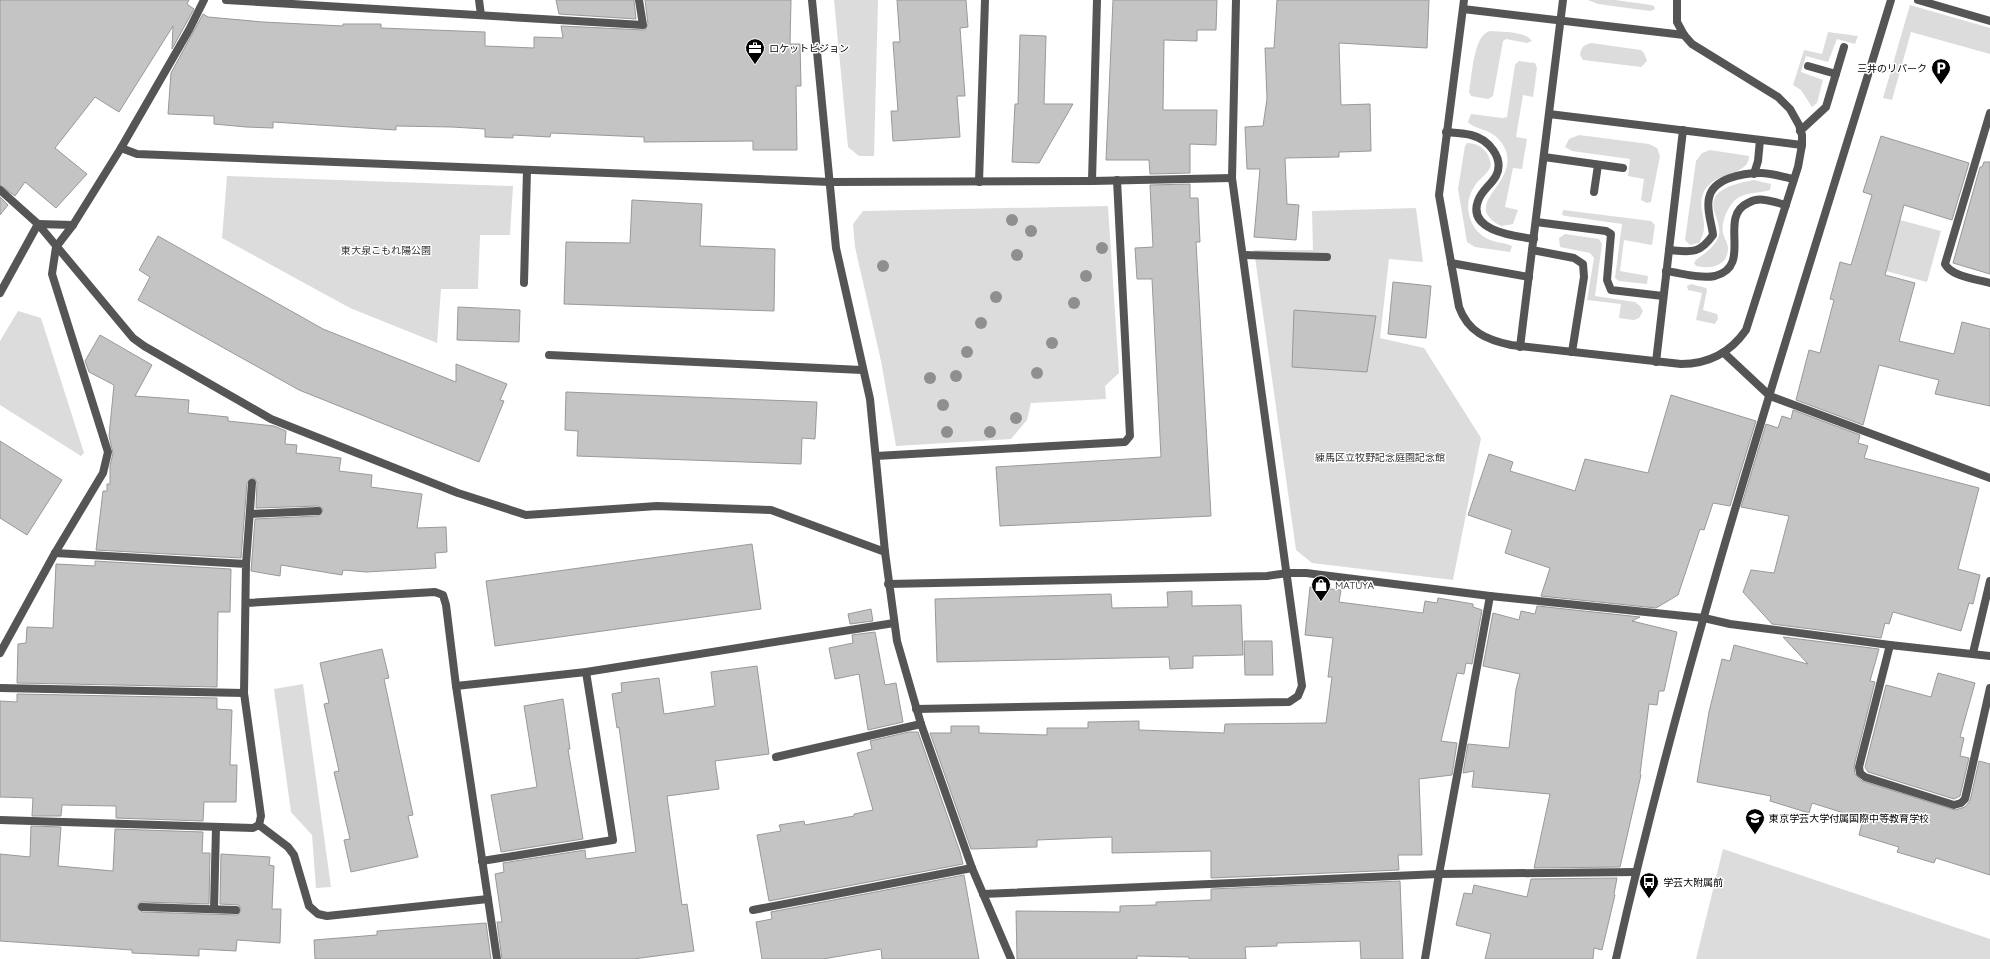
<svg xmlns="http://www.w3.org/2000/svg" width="1990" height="959" font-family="Quicksand,'Noto Sans JP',sans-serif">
	<rect width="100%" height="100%" fill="#fff"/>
	<g fill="#dcdcdc">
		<path d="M834,0H878L874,156H859L848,147Z"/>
		<path d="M1588,0H1615L1651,5L1654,6L1655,9L1650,11L1598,4Z"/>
		<path d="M1910,5L1990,28V54L1911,32L1892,100L1883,98Z"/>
		<path d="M1490,31C1501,32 1525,31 1532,41L1527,43L1506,39L1503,41L1493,96L1488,99L1471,96L1469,92C1472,77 1473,35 1490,31Z"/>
		<path d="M1828,32L1858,36L1855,44L1837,39L1828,62L1806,56L1801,72L1823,80L1817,103L1812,107L1801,90L1793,85L1804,50L1822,54Z"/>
		<path d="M1591,43L1641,50L1644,53L1647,61L1641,67L1583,60L1580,55C1581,47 1584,45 1591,43Z"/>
		<path d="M1519,61L1535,63L1537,68L1533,97L1523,95L1516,137L1527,139L1522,169L1513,168L1505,207L1518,210L1513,224L1501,226C1457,203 1525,182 1503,145C1492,127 1476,131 1468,122L1471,114L1503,118L1507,117L1515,65Z"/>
		<path d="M1579,135L1649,144L1657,148L1660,156L1651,202L1647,203L1641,200L1644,179L1628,176L1630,159L1572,151L1565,147L1569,139Z"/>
		<path d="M1467,143C1481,143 1489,152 1491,165C1488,175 1478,179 1474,187C1463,203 1468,228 1486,238C1494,243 1504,242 1512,246L1510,252L1475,247L1467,242L1458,189L1465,146Z"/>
		<path d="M1710,150L1749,156C1749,175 1719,172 1707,187C1692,206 1713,222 1699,243L1690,245L1685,240L1696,161L1702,153Z"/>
		<path d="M227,176L513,186L510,235H480L478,289H441L437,343L350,308L222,238Z"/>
		<path d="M1754,180L1771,184L1770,190C1758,194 1746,191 1735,200C1727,208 1721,222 1723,233C1724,238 1728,243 1728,248C1728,267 1710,269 1696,266L1694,263L1696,260C1705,253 1716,246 1719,235C1721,227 1716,218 1714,210C1708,188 1739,183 1754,180Z"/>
		<path d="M1108,206L1119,373L1105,386L1106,399L1031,403L1027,420L1011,439L896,446L881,361L855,247L853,224L863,211Z"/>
		<path d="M1416,208L1423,262L1389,259L1380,338L1424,348L1481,438L1453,580L1312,563L1296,550L1254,250H1313L1312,211Z"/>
		<path d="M1563,210L1651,221L1655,225L1652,245L1624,240L1620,271L1648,276L1647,284L1619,281L1615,278L1622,224L1566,216L1562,215Z"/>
		<path d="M1900,220L1941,231L1927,282L1886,271Z"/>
		<path d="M1565,234L1599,239L1602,244L1595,296L1635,302L1640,306L1643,311L1639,318L1634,320L1619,318L1621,304L1587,300L1594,258L1590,253L1560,247L1559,238Z"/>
		<path d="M1691,284L1706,288L1707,290L1703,310L1717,314L1718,319L1715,324L1696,320L1702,293L1688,290L1687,286Z"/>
		<path d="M18,311L41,318L84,453L81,456L0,405V341Z"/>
		<path d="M303,684L331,887L316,888L312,835L291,812L274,689Z"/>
		<path d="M1723,849L1990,939V959H1696Z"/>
	</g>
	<g fill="#c4c4c4" stroke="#999">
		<path d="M0,0H189L187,4L194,9L172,49L173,26L119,112L95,97L55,148L87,174L56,208L25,182L15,196L0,185Z"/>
		<path d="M556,0H634L636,19L559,14Z"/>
		<path d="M645,0H791L790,44H800L801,86H796L797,150H753V141L644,142V137L551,133L550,137L513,135V138L485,137V129L452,127L396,126V130L273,122V128L246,127L214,124V116L168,114L171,73L203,14L208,17L263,22L343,26V24H381V28L485,32V46L534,48V37L563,38L561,26L645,30L648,24Z"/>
		<path d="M897,0H966L968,27L960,28L965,96H957L960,137L893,141L891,111H898L893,42H900Z"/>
		<path d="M1113,0H1217L1216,30H1197V41L1164,40L1163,110H1217L1216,145L1190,144V173L1150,174L1149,160H1106Z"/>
		<path d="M1277,0H1429L1427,48L1339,43L1341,105L1370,104L1371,151L1339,152V157L1285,158L1287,204L1299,205L1296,240L1254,237L1260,169H1247L1245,127L1263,126L1267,99L1265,48H1274Z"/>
		<path d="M1020,35L1046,36L1044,104H1073L1039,163L1012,162L1015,104H1018Z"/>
		<path d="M1881,136L1969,163L1952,220L1904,205L1885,275L1915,283L1899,341L1954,354L1962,322L1990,329V406L1935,394L1939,380L1879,365L1863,425L1796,400L1809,350L1820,353L1834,300L1830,299L1840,262L1851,265L1872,195L1863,192Z"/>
		<path d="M1984,162H1990V274L1953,263L1980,167H1982Z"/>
		<path d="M1190,184V198H1198L1200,242H1196L1211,516L1000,526L996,467L1161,457L1152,279H1137L1135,248L1153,247L1150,185Z"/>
		<path d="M0,197L8,205L0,215Z"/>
		<path d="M632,200L702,204L700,246L775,249L774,311L564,304L566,242L630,243Z"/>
		<path d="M158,236L323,329L456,382V364L507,384L500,400L504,401L479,462L299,390L138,300L150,277L139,270Z"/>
		<path d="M1393,282L1431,286L1426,338L1388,334Z"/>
		<path d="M458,307L520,310L519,342L457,340Z"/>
		<path d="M1294,310L1376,316L1367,372L1292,367Z"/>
		<path d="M100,335L152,365L135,396L189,400L188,413L228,417V421L274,426L286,431L285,444L297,445L296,453L341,458L339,471L372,475L371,487L422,494L417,528L446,527L447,552L435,553L436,568L366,572L343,570L342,575L281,565L280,576L251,571L255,519L318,516L323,511L322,508L318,506L256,508L257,483L255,479L252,478L247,483L241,558L96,550L103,491H107V484H110V466L113,453L109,436L114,385L89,372L85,361Z"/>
		<path d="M566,392L817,402L815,439L802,438L801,464L577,456L578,431L565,430Z"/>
		<path d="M1671,395L1756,421L1730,506L1713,503L1704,530L1700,529L1678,595L1656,608L1541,596L1550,568L1505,553L1512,530L1468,515L1489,454L1513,462L1510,471L1575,491L1585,459L1648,473Z"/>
		<path d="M1793,410L1860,435L1858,443L1868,446L1864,458L1979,488L1958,569L1980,575L1973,604L1969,603L1961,631L1893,612L1889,624L1885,623L1881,638L1772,624L1743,592L1751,570L1774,573L1789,516L1741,507L1766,424L1778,428L1782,416L1791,419Z"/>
		<path d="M0,441L62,480L27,535L0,518Z"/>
		<path d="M752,544L761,609L495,646L486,581Z"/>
		<path d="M95,561L231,569L230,612H218L217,687L17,683L18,644L26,643L27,627L53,628L56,564L95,566Z"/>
		<path d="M1310,587L1341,590L1339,602L1423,613L1425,601L1437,603L1438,598L1473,604V607L1482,610L1472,664L1466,663L1464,674L1457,673L1441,741L1457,743L1452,775L1419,779L1422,855H1398L1399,870L1211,878V851L1112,853V837L1037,840V847L971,849L930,733H951V726H979V733L1047,735V728H1088V722L1139,721V730L1224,733L1225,724L1326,723L1332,677H1328L1333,638L1305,635Z"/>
		<path d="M1192,591V606L1241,605L1243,655L1193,656V668L1170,669L1169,657L937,662L935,599L1111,594L1112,608L1168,607L1167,592Z"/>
		<path d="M1537,606L1640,617L1632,621L1677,632L1664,691H1659L1657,705L1649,704L1640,774L1641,775L1620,867L1534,868L1550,794L1472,787L1474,771L1463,773L1468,744L1509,748L1516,689L1520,674L1483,666L1493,613L1519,620L1521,611L1535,614Z"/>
		<path d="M871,609L873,621L850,624L848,614Z"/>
		<path d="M875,632L885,685L896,683L903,722L868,730L859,674L835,679L829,648L853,643L852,635Z"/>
		<path d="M1783,637L1879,649L1870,681L1875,682L1854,766L1855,774L1862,781L1955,810L1965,807L1970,801L1979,761L1990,764V875L1936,858L1934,863L1897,852L1899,847L1859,835L1863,819L1812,803L1809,813L1770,801L1771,796L1697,782L1709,712L1722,659L1730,661L1734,645L1808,664Z"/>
		<path d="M1244,641H1272L1273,675H1245Z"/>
		<path d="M382,649L389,678L384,679L413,815L408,816L418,857L351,872L344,840L350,839L334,772L339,771L324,704L329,703L320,663Z"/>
		<path d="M757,666L769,754L715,761L719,789L667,796L682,905L687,904L694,951L633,959H502L497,922H502L495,874L504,872L503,863L585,850L586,859L636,852L619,727L617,728L612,694L622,692L621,683L659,678L664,714L715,706L711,672Z"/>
		<path d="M1938,673L1975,683L1960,737L1964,738L1960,756L1969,758L1960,796L1954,799L1868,772L1865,767L1886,685L1931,697Z"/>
		<path d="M17,694L217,698V709L232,710L230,765H237L236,802H204L203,821L116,818V806L62,805L61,816H32L33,798L0,797V701L17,702Z"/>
		<path d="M563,699L570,749H568L583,839L501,852L491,795L537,787L524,706Z"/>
		<path d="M909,732H918L960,852L963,864L769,901L757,835L781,831L779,825L804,821L805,825L854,816V814L873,810L857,753L872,749L870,741Z"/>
		<path d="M31,826L61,827L58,866L113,871L115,829L203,832L202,853H210L209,904L142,902L138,904L137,907L142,912L238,915L241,910L239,905L220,904L221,854L270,857L269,865L274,866L272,909H281L280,943L237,940L236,951L199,949V956L132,953V950L0,941V854L30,857Z"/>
		<path d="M964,875L979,959H882L881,949L823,959H762L756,922L772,919L771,912Z"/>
		<path d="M1617,878L1614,894L1615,895L1602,950L1594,948L1593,959H1485L1491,934L1456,925L1464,893L1472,894L1474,885L1527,897L1531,879Z"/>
		<path d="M1400,881L1403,959H1361L1360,941L1277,943V946L1245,947L1246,959H1189V957L1137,956V959H1017L1016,911L1120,912V906L1156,905V902L1211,900V889Z"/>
		<path d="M486,923L491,959H315L314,940L377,935V931Z"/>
	</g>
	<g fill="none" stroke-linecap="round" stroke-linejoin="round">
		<g stroke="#555" stroke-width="8">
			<path d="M1464,0L1439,195L1459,307C1468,332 1487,340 1511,345L1681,364C1709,364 1730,353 1746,330L1798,167L1802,145V135L1799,125L1790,109L1778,97L1692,44L1684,35L1677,22V0"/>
			<path d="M1918,0L1990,21"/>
			<path d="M1463,9L1684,35"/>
			<path d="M1808,66L1836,74"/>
			<path d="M1990,113L1945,264C1952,277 1977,279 1990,283"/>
			<path d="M1549,114L1802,145"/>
			<path d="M1800,131L1826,107L1844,47"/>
			<path d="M1446,132C1454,133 1463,133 1471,135C1488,139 1505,158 1496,176C1491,185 1481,191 1478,201C1467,231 1515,236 1534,239"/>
			<path d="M1544,157L1623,168"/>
			<path d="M1754,174L1758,161L1760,140"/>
			<path d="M979,182L985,0"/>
			<path d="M1594,192L1598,165"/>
			<path d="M1536,222L1606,231L1611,234L1607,280L1611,290L1663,296"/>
			<path d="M1532,250L1574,258L1583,264L1584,277L1572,352"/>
			<path d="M1669,250C1690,252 1699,255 1713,235C1712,224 1706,210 1709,198C1713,178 1743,173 1761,173C1771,173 1783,177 1794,179"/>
			<path d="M1243,255L1327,257"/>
			<path d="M1451,263L1529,277"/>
			<path d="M1666,271C1681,273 1700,279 1715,276C1754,266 1717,217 1748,203C1753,200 1759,199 1765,200C1772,201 1779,203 1786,205"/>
			<path d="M524,283L527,170"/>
			<path d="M1520,347L1563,0"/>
			<path d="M1724,353L1770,396"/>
			<path d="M549,355L862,370"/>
			<path d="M1656,362L1683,130"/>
			<path d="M876,456L1125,442L1130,436L1117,180"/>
			<path d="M250,514L318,511"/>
			<path d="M246,564L252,483"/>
			<path d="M888,584L1267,576L1288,573"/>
			<path d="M776,757L921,724"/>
			<path d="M488,899L497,959"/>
			<path d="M142,907L236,910"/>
			<path d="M214,909L216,827"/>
			<path d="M753,910L972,868"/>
		</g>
		<g stroke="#555" stroke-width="8">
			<path d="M226,0L643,25L639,0"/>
			<path d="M479,0L481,15"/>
			<path d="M812,0L836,248L870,399L885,552L897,641L921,724L972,868L1011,959"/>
			<path d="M121,148L137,154L830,182L1092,181L1232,178"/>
			<path d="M1092,181L1097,0"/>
			<path d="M0,190L38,224L133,338L144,346L271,419L458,493L526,515L657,506L771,510L885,552"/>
			<path d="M0,293L38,224L73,225"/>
			<path d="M1770,396L1990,478"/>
			<path d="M55,553L246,564L244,693L261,816L259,825L288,847L294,855L309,906L318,914L327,916L488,899L456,686L446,605L443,595L435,592L247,603"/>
			<path d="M1288,573H1306L1490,596L1704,618L1730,624L1890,645L1990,656"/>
			<path d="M1890,645L1859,767L1860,773L1865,777L1954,805L1961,803L1965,799L1990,688"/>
			<path d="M0,653L55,553L103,473L108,452L52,274L56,247L73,225L121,148L189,30L204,0"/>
			<path d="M1973,653L1990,581"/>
			<path d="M456,686L586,672L894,623"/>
			<path d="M0,688L244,693"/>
			<path d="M916,709L1289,702L1298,696L1302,686L1232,178L1236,0"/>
			<path d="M0,820L253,828L259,825"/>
			<path d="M482,861L613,840L586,672"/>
			<path d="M983,894L1439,874L1636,872"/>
			<path d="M1425,959L1439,874L1490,596"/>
		</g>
		<path stroke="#555" stroke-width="8" d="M1616,959C1689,635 1794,318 1891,0"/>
	</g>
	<g fill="#8f8f8f">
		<circle cx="1012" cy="220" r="6"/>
		<circle cx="1031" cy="231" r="6"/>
		<circle cx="1102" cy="248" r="6"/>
		<circle cx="1017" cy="255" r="6"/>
		<circle cx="883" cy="266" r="6"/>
		<circle cx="1086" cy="276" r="6"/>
		<circle cx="996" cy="297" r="6"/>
		<circle cx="1074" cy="303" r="6"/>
		<circle cx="981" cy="323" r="6"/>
		<circle cx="1052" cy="343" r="6"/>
		<circle cx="967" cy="352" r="6"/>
		<circle cx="1037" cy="373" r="6"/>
		<circle cx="956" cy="376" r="6"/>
		<circle cx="930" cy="378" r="6"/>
		<circle cx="943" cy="405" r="6"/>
		<circle cx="1016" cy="418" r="6"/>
		<circle cx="947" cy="432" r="6"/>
		<circle cx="990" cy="432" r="6"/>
	</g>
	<defs>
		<g id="office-pin" transform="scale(1)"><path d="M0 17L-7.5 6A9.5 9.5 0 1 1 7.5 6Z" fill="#000" stroke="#fff"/><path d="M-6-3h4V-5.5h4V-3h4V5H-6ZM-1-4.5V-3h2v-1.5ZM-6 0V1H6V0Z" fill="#fff"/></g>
		<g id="parking-pin" transform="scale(1)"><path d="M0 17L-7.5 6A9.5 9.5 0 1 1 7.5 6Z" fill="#000" stroke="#fff"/><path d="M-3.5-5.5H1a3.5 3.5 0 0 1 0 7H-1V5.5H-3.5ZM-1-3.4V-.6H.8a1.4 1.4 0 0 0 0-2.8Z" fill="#fff"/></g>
		<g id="shop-pin" transform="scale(1)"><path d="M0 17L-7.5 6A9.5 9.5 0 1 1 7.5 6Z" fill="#000" stroke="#fff"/><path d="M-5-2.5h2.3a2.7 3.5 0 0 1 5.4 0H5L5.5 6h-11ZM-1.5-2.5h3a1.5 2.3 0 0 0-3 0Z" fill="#fff"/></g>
		<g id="school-pin" transform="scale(1)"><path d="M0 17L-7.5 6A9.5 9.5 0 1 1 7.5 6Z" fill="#000" stroke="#fff"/><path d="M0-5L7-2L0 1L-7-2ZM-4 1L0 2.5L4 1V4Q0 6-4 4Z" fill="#fff"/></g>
		<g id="bus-pin" transform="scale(1)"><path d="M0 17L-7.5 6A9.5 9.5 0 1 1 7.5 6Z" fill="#000" stroke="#fff"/><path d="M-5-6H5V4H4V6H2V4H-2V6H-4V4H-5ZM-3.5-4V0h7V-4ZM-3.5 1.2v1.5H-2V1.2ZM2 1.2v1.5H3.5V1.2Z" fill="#fff"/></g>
	</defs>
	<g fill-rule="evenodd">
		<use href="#office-pin" x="755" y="48"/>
		<use href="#parking-pin" x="1941" y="68"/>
		<use href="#shop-pin" x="1321" y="585"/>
		<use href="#school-pin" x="1755" y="818"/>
		<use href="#bus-pin" x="1649" y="882"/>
	</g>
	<g text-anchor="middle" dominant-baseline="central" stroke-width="3" stroke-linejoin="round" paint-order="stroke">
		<g font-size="10" fill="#000" stroke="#fff" text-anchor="start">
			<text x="769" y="48">ロケットビジョン</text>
			<text x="1927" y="68" text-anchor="end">三井のリパーク</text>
			<text x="1335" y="585">MATUYA</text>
			<text x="1769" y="818">東京学芸大学付属国際中等教育学校</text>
			<text x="1663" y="882">学芸大附属前</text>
		</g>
		<g font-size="10" fill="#333" stroke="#fff">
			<text x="386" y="250">東大泉こもれ陽公園</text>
			<text x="1380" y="457">練馬区立牧野記念庭園記念館</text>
		</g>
	</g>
</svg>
